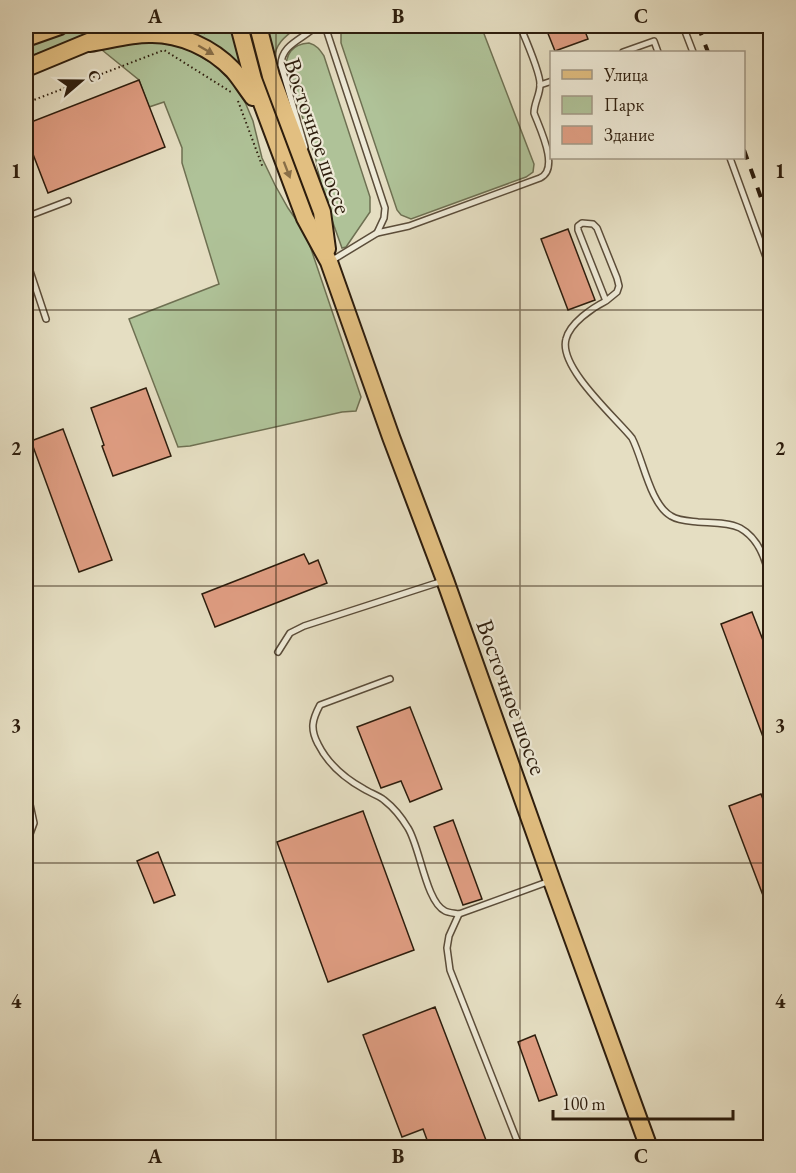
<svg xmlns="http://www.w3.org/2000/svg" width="796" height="1173" font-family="'EB Garamond',serif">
	<rect width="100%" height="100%" fill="#e5dec2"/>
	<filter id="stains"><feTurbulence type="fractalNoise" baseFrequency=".00333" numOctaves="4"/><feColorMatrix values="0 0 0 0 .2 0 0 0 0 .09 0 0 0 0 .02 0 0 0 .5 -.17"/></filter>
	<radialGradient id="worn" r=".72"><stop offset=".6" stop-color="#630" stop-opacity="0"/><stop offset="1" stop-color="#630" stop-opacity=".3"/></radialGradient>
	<g fill="#afc298" stroke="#6e7052" stroke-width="1.5">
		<path d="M78,26H110L26,58V45Z"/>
		<path d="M153,26H232L242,69C211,45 195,28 153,26Z"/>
		<path d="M265,26H299C286,36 276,42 274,59Z"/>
		<path d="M341,26H481L534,164L533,172L526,177L411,219L401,215L397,210L341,43Z"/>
		<path d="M149,42L174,45L191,51L212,63L232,82L245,102L253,121L262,158L275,185L288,208L306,234L361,397L356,411L342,412L190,446L178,447L129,319L219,284L182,163V148L164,102L149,107L139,80L102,50L124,45Z"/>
		<path d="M309,43C317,45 320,50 324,56L370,197V212L346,247L342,248L323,195L315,155L287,71C284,54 293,44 309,43Z"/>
	</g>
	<g fill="#df9d82" stroke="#2d1d0d" stroke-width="1.5">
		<path d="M545,26H583L588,39L555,51Z"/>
		<path d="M139,80L165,147L48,193L26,136V124Z"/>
		<path d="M568,229L595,300L568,310L541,239Z"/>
		<path d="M146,388L171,456L113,476L102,446L104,445L91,408Z"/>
		<path d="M63,429L112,560L79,572L31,441Z"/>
		<path d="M304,554L309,564L318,560L327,583L215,627L202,594Z"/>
		<path d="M752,612L771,661L769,753L721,624Z"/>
		<path d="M410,707L442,789L410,802L401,781L381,788L357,727Z"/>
		<path d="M761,794L771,820L770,914L729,806Z"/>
		<path d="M363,811L414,950L328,982L277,842Z"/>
		<path d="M453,820L482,899L463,905L434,827Z"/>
		<path d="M158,852L175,895L154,903L137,861Z"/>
		<path d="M435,1007L489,1148H430L423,1129L402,1137L363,1035Z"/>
		<path d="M535,1035L557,1095L539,1101L518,1042Z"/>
	</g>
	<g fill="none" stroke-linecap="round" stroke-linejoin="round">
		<g stroke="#5b4d3a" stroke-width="8">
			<g id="service">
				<path d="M325,26L385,208L384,218L377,233L409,226L540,178C560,169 540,129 534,113C534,103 540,95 540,85C541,74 525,38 520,26"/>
				<path d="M683,26L693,52"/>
				<path d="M623,52L654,41L658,52"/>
				<path d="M540,85L552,81"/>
				<path d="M305,147L281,65C281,44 304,39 316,26"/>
				<path d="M730,158L770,268"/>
				<path d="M26,217L68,201"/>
				<path d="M26,259L46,319"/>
				<path d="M331,261L377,233"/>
				<path d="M606,301L617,292L619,286L617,278L597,228L593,224L582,223L578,226V230L606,301C592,308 570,323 566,339C558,367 615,417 632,438C643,459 650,504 671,516C679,521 690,521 698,522C711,523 728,522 740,528C760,539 767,562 770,583"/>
				<path d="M278,652L290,633L304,626L443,581"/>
				<path d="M390,679L320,705C312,720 310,729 318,744C328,764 344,778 364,789C370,793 378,795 384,800C393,807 402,818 408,828C420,847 426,902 445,911C449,913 455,913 459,914L550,881"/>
				<path d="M26,786L34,823L27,842H26"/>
				<path d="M459,914L449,936L447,948L450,970L520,1148"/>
			</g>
		</g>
		<g stroke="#2d1d0d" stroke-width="20">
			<g id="primary">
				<path d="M239,26L253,79L305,218L329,262L391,437L445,580L552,881L649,1148"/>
				<path d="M258,26L271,76L322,212L327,249"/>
				<path d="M26,38L60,26"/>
				<path d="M89,43C109,40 129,34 149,34C180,33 212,48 233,70C240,78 246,88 253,97"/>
				<path d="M26,68L96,39"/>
			</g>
		</g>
		<g stroke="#2d1d0d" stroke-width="2" stroke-dasharray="1.5 3" stroke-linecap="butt">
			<path d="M204,34L207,26"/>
			<path d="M238,101L263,168"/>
			<path d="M26,103L164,50L231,92"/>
		</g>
		<use href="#service" stroke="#eeead7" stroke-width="5"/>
		<use href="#primary" stroke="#e2bf81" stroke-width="16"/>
		<g stroke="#2d1d0d" stroke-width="4" stroke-dasharray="10 10" stroke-linecap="butt">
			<path d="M698,26L708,52"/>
			<path d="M744,150L770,223"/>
		</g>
	</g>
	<defs><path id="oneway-solid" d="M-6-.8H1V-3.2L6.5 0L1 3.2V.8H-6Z" transform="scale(1.5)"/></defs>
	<g fill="#886e47">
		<use href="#oneway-solid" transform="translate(206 50) rotate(30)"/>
		<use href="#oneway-solid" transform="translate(287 170) rotate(69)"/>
	</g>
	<path fill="none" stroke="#2d1d0d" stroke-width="1.5" stroke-opacity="0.55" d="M276,26V1148M520,26V1148M26,310H770M26,586H770M26,863H770"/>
	<g text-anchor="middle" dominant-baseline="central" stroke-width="4.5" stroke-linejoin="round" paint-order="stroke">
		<g font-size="24" fill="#2d1d0d" stroke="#eeead7">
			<text transform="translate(318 136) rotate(71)">Восточное шоссе</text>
			<text transform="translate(512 697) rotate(70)">Восточное шоссе</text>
		</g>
	</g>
	<rect width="796" height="1173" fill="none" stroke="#e5dec2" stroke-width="66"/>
	<rect x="550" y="51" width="195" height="108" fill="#eeead7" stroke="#a19886" stroke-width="1.5"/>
	<rect x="562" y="70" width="30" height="9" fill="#e2bf81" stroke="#a19886" stroke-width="1.5"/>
	<text x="604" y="81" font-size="18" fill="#2d1d0d">Улица</text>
	<rect x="562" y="96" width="30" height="18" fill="#afc298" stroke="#a19886" stroke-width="1.5"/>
	<text x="604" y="111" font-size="18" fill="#2d1d0d">Парк</text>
	<rect x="562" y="126" width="30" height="18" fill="#df9d82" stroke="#a19886" stroke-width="1.5"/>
	<text x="604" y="141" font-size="18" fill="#2d1d0d">Здание</text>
	<g transform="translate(81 81) rotate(70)" stroke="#eeead7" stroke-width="4.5" paint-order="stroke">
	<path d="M0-4.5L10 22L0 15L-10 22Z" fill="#2d1d0d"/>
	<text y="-9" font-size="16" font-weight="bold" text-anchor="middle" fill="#2d1d0d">С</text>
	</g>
	<path d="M553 1110v9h180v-9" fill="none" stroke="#2d1d0d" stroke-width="3"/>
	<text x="562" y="1110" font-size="18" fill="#2d1d0d" stroke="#eeead7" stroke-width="4.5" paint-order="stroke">100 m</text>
	<rect x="33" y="33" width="730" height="1107" fill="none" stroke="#2d1d0d" stroke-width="2"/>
	<g font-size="20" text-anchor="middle" font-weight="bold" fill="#2d1d0d">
		<text x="155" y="23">A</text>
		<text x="398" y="23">B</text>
		<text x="641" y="23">C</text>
		<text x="16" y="178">1</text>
		<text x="780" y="178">1</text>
		<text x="16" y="455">2</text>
		<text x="780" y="455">2</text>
		<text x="16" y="732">3</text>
		<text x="780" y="732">3</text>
		<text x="16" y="1008">4</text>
		<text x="780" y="1008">4</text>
		<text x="155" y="1163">A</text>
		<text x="398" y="1163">B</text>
		<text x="641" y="1163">C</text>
	</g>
	<rect width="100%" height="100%" filter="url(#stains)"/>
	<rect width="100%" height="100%" fill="url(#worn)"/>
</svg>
